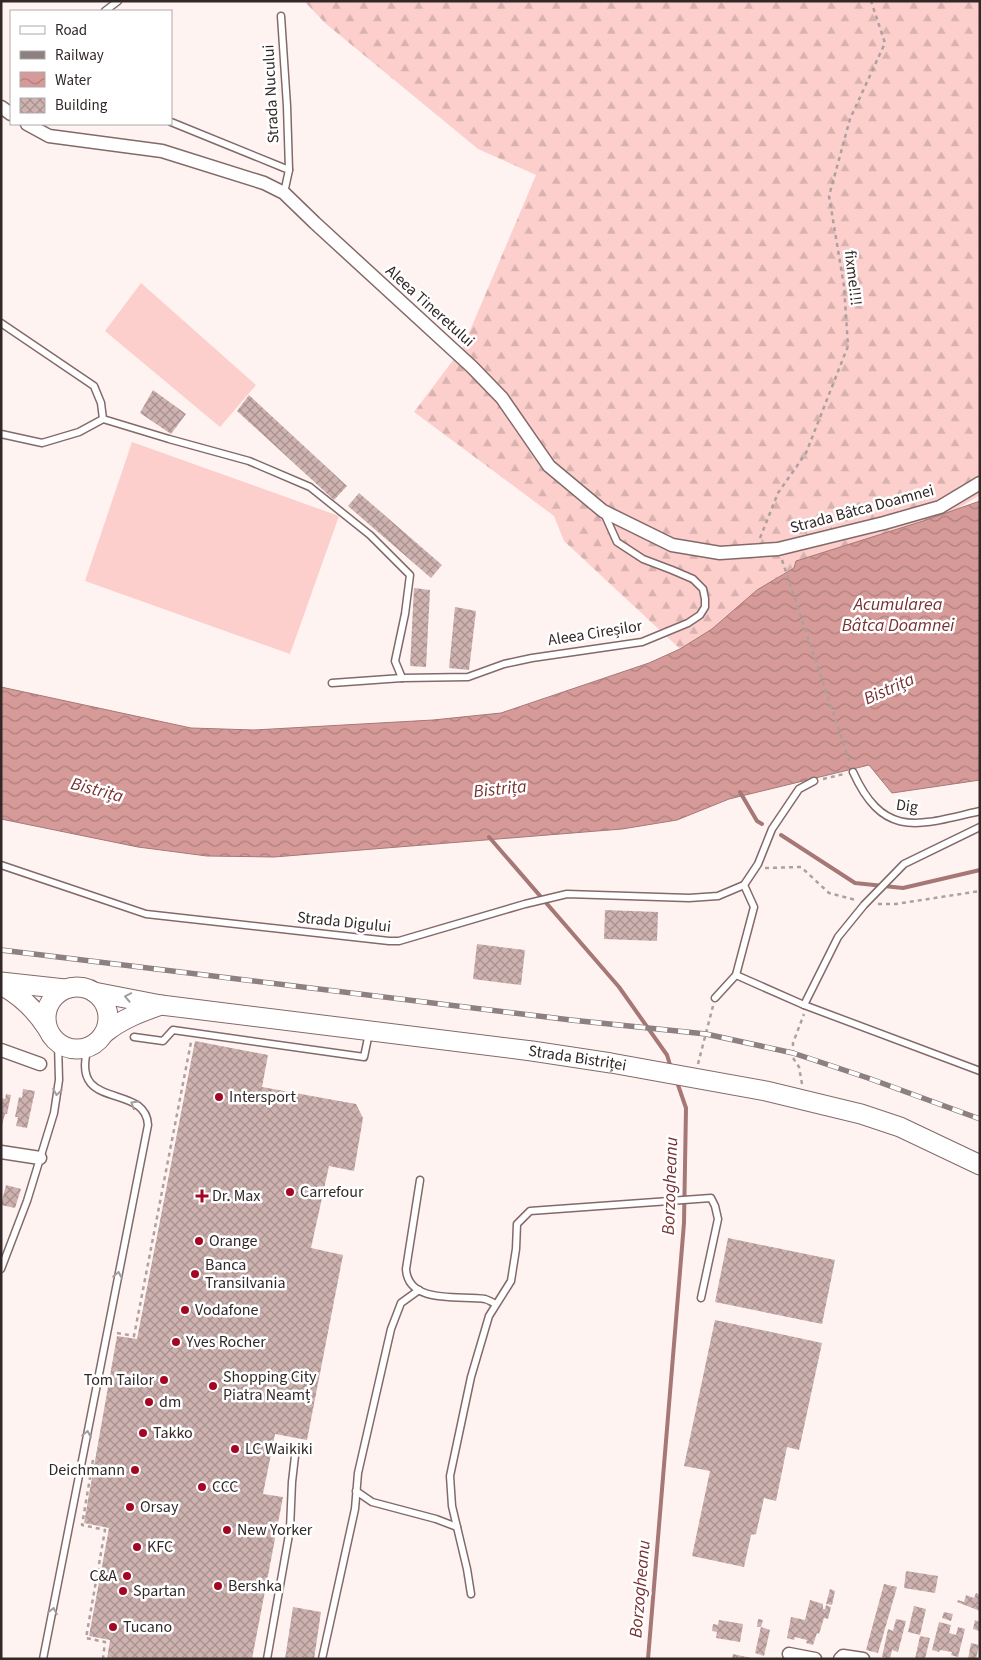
<svg xmlns="http://www.w3.org/2000/svg" width="981" height="1660" font-family="'Source Sans 3',sans-serif">
	<defs>
		<pattern id="forest-firs" width="22" height="20" patternUnits="userSpaceOnUse" patternTransform="scale(1.25)"><rect width="22" height="20" fill="#fccfcc"/><path d="M5 1l3.5 6h-7zM16 11l3.5 6h-7z" fill="#d8b2af"/></pattern>
		<pattern id="water-waves" width="16" height="10" patternUnits="userSpaceOnUse" patternTransform="scale(1.25)"><rect width="16" height="10" fill="#d69b98"/><path d="M0 5q4-4 8 0t8 0" fill="none" stroke="#ae7e7c"/></pattern>
		<pattern id="building-cross-hatch" width="8" height="8" patternUnits="userSpaceOnUse" patternTransform="scale(1.25)"><rect width="8" height="8" fill="#cdb2b0"/><path d="M0 0l8 8M0 8l8-8" fill="none" stroke="#a7918f"/></pattern>
	</defs>
	<rect width="100%" height="100%" fill="#fff3f2"/>
	<g fill="#fccfcc">
		<path d="M141,283L256,385L220,427L105,331Z"/>
		<path d="M132,442L339,516L290,654L85,581Z"/>
	</g>
	<path fill="url(#forest-firs)" d="M304,1H980V495L947,515L793,568L757,590L712,629L680,649L564,541L554,516L414,412L463,347L536,175L478,149L325,23Z"/>
	<path fill="url(#water-waves)" stroke="#a57876" d="M980,501V780L892,793L869,765L729,799L677,820L622,829L274,857L207,856L138,847L1,819V687L191,728L254,730L433,720L501,713L649,663L680,649L712,629L757,590L794,568L796,561L923,521Z"/>
	<g fill="none" stroke-linecap="round" stroke-linejoin="round">
		<g stroke="#a57876" stroke-width="4">
			<path d="M740,792L757,821L762,824"/>
			<path d="M781,835L855,883L903,888L980,870"/>
			<path d="M489,837L619,987L667,1055L671,1068"/>
			<path d="M648,1659L684,1223L686,1108L677,1082"/>
		</g>
	</g>
	<g fill="url(#building-cross-hatch)">
		<path d="M153,390L186,414L171,434L140,413Z"/>
		<path d="M249,395L347,486L334,500L237,411Z"/>
		<path d="M359,493L442,565L431,578L348,506Z"/>
		<path d="M414,588L430,590L426,667L410,666Z"/>
		<path d="M455,607L476,611L469,670L449,668Z"/>
		<path d="M605,910L658,912L657,941L604,939Z"/>
		<path d="M477,944L525,950L521,985L473,979Z"/>
		<path d="M195,1041L268,1055L262,1087L356,1104L363,1118L354,1171L329,1166L311,1248L343,1255L307,1440L275,1434L263,1494L283,1497L252,1659H107L110,1640L89,1636L109,1528L84,1523L117,1336L137,1339Z"/>
		<path d="M23,1089L35,1091L27,1128L16,1126L18,1117H15L19,1097L22,1098Z"/>
		<path d="M6,1094L11,1095L7,1114H5L1,1129V1098L5,1099Z"/>
		<path d="M6,1185L21,1189L15,1208L1,1205Z"/>
		<path d="M728,1238L835,1260L822,1324L715,1302Z"/>
		<path d="M715,1320L822,1343L799,1450L787,1447L776,1501L764,1498L756,1534L751,1535L744,1567L692,1556L710,1471L684,1466Z"/>
		<path d="M906,1571L938,1576L935,1593L904,1588Z"/>
		<path d="M884,1584L897,1587L878,1653L866,1650Z"/>
		<path d="M830,1589L835,1591L832,1605L826,1604Z"/>
		<path d="M976,1593L980,1595V1611L957,1602L958,1600L964,1602L966,1595L974,1598Z"/>
		<path d="M810,1600L823,1604V1609H825L826,1605L831,1607L828,1619L824,1618L819,1634L817,1633L813,1645L806,1643L807,1640L795,1637L794,1640L787,1638L791,1617L805,1620Z"/>
		<path d="M914,1606L926,1609L920,1635L908,1632Z"/>
		<path d="M293,1607L321,1612L314,1659H285Z"/>
		<path d="M944,1612L953,1614L951,1621L942,1618Z"/>
		<path d="M758,1619L763,1620L761,1627L770,1630L764,1656L755,1653L761,1627H757Z"/>
		<path d="M896,1619L906,1621L898,1652L892,1650L890,1659L882,1657L888,1629L893,1631Z"/>
		<path d="M719,1620L743,1624L740,1642L716,1638L717,1632L712,1631L713,1624L718,1625Z"/>
		<path d="M975,1620L980,1622L979,1631L973,1629Z"/>
		<path d="M939,1622L951,1625L949,1633L956,1635L958,1627L965,1629L958,1657L951,1655L952,1652L940,1650L939,1652L932,1650Z"/>
		<path d="M920,1636L930,1638L925,1659H915Z"/>
		<path d="M971,1643L979,1645L976,1659H968Z"/>
		<path d="M733,1654L751,1658V1659H732Z"/>
	</g>
	<g fill="none" stroke-linecap="round" stroke-linejoin="round">
		<g stroke="#836a69" stroke-width="9">
			<g id="lane">
				<path d="M105,11L118,1"/>
				<path d="M281,16L287,106L289,170"/>
				<path d="M171,122L289,170L284,193"/>
				<path d="M1,323L94,386L101,403L103,419L79,432L42,443L1,434"/>
				<path d="M103,419L169,439L249,461L310,487L370,535L410,575L405,614L395,661L402,678"/>
				<path d="M332,683L402,678L468,677L504,664L532,658L642,642L688,623L700,615L705,607V599L703,589L693,579L672,570L643,559L617,542L604,513"/>
				<path d="M853,772C884,840 919,825 980,811"/>
				<path d="M1,865L146,914L389,941H399L525,904L567,894L689,898L718,896L744,885"/>
				<path d="M736,975L804,1005L838,937L864,905L904,864L980,827"/>
				<path d="M715,998L736,975L754,907L744,885L758,864L772,829L799,789L814,781"/>
				<path d="M804,1005L980,1071"/>
				<path d="M134,1037L163,1041L173,1030L364,1057L369,1033"/>
				<path d="M420,1180L406,1269C408,1305 461,1295 485,1299C489,1300 493,1303 496,1304"/>
				<path d="M1,1269L27,1201L54,1113L59,1080L58,1043"/>
				<path d="M356,1491L372,1502L436,1519L457,1527"/>
				<path d="M471,1594L467,1569L452,1506L450,1476L471,1377L489,1316L511,1281L516,1249L517,1224L530,1211L711,1198L715,1206L718,1219L701,1298"/>
				<path d="M43,1659L148,1125C146,1082 69,1112 88,1048"/>
				<path d="M267,1659L290,1529L292,1482L295,1456"/>
				<path d="M322,1659L355,1509L358,1473L391,1329L401,1303L419,1290"/>
			</g>
		</g>
		<g stroke="#836a69" stroke-width="15">
			<g id="street">
				<path d="M1,107L11,114"/>
				<path d="M27,124L49,136L162,151L264,183L284,193L315,223L472,367L502,398L549,466L603,511L672,545L720,553L778,549L884,523L940,507L980,483"/>
				<path d="M1,1050L40,1064"/>
				<path d="M1,1152L40,1158"/>
				<path d="M789,1654L815,1659"/>
				<path d="M840,1659L843,1656L863,1659"/>
			</g>
		</g>
		<g stroke="#836a69" stroke-width="21">
			<g id="secondary">
				<path d="M1,982L65,989"/>
				<path d="M1,985C21,996 35,1009 47,1028"/>
				<circle cx="77" cy="1018" r="31"/>
				<path id="s1" d="M94,992L161,1005L532,1051L611,1063L766,1091L861,1114L900,1127L980,1165"/>
				<path d="M106,1032C122,1019 141,1012 161,1005"/>
			</g>
		</g>
		<g stroke="#aca1a0" stroke-width="2.5" stroke-dasharray="4 4" stroke-linecap="butt">
			<path d="M760,538L778,493L806,453L848,346L844,286L829,196L850,119L885,43L871,1"/>
			<path d="M782,560L850,763"/>
			<path d="M823,779L844,774"/>
			<path d="M765,868L801,867L829,893L856,900"/>
			<path d="M878,904H896L980,891"/>
			<path d="M698,1064L713,1006"/>
			<path d="M802,1084L799,1067L793,1058V1043L804,1014"/>
			<path d="M117,1333L134,1336L191,1042"/>
			<path d="M93,1460L82,1525L105,1530L86,1638L105,1642L103,1659"/>
		</g>
		<use href="#lane" stroke="#fff" stroke-width="6"/>
		<use href="#street" stroke="#fff" stroke-width="12"/>
		<use href="#secondary" stroke="#fff" stroke-width="19"/>
		<g stroke="#8c8180" stroke-width="5.5">
			<path id="rail" d="M1,950L571,1020L706,1034L793,1053L868,1078L980,1119"/>
		</g>
		<use href="#rail" stroke="#fff" stroke-width="4" stroke-dasharray="11" stroke-linecap="butt"/>
	</g>
	<defs><path id="oneway-chevron" d="M-2-3.5L2.5 0L-2 3.5" fill="none" stroke-width="1.6" stroke-linecap="round" stroke-linejoin="round" transform="scale(1.25)"/></defs>
	<g stroke="#a39e9e">
		<use href="#oneway-chevron" transform="translate(128 997) rotate(-169)"/>
		<use href="#oneway-chevron" transform="translate(57 1092) rotate(99)"/>
		<use href="#oneway-chevron" transform="translate(134 1104) rotate(-149)"/>
		<use href="#oneway-chevron" transform="translate(118 1275) rotate(-79)"/>
		<use href="#oneway-chevron" transform="translate(87 1434) rotate(-79)"/>
		<use href="#oneway-chevron" transform="translate(53 1611) rotate(-79)"/>
	</g>
	<g fill="#a30623" stroke="#fff" stroke-width="2">
		<circle cx="219" cy="1097" r="5"/>
		<circle cx="290" cy="1192" r="5"/>
		<path d="M199.5 1188.5h5v5h5v5h-5v5h-5v-5h-5v-5h5z"/>
		<circle cx="199" cy="1241" r="5"/>
		<circle cx="195" cy="1274" r="5"/>
		<circle cx="185" cy="1310" r="5"/>
		<circle cx="176" cy="1342" r="5"/>
		<circle cx="164" cy="1380" r="5"/>
		<circle cx="213" cy="1386" r="5"/>
		<circle cx="149" cy="1402" r="5"/>
		<circle cx="143" cy="1433" r="5"/>
		<circle cx="235" cy="1449" r="5"/>
		<circle cx="135" cy="1470" r="5"/>
		<circle cx="202" cy="1487" r="5"/>
		<circle cx="130" cy="1507" r="5"/>
		<circle cx="227" cy="1530" r="5"/>
		<circle cx="137" cy="1547" r="5"/>
		<circle cx="127" cy="1576" r="5"/>
		<circle cx="218" cy="1586" r="5"/>
		<circle cx="123" cy="1591" r="5"/>
		<circle cx="113" cy="1627" r="5"/>
	</g>
	<g text-anchor="middle" dominant-baseline="central" stroke-width="5" stroke-linejoin="round" paint-order="stroke">
		<g font-size="16" fill="#322827" stroke="#fff">
			<text transform="translate(271 94) rotate(-93)">Strada Nucului</text>
			<text transform="translate(853 278) rotate(83)">fixme!!!!</text>
			<text transform="translate(430 306) rotate(42)">Aleea Tineretului</text>
			<text transform="translate(862 509) rotate(-15)">Strada Bâtca Doamnei</text>
			<text transform="translate(595 633) rotate(-9)">Aleea Cireșilor</text>
			<text transform="translate(907 806) rotate(8)">Dig</text>
			<text transform="translate(344 922) rotate(6)">Strada Digului</text>
			<text stroke="none"><textPath href="#s1" startOffset="488">Strada Bistriței</textPath></text>
		</g>
		<g font-size="16" fill="#322827" stroke="#fff" text-anchor="start">
			<text x="229" y="1097">Intersport</text>
			<text x="300" y="1192">Carrefour</text>
			<text x="212" y="1196">Dr. Max</text>
			<text x="209" y="1241">Orange</text>
			<text x="205" y="1265">Banca<tspan x="205" dy="18">Transilvania</tspan></text>
			<text x="195" y="1310">Vodafone</text>
			<text x="186" y="1342">Yves Rocher</text>
			<text x="223" y="1377">Shopping City<tspan x="223" dy="18">Piatra Neamț</tspan></text>
			<text x="154" y="1380" text-anchor="end">Tom Tailor</text>
			<text x="159" y="1402">dm</text>
			<text x="153" y="1433">Takko</text>
			<text x="245" y="1449">LC Waikiki</text>
			<text x="125" y="1470" text-anchor="end">Deichmann</text>
			<text x="212" y="1487">CCC</text>
			<text x="140" y="1507">Orsay</text>
			<text x="237" y="1530">New Yorker</text>
			<text x="147" y="1547">KFC</text>
			<text x="117" y="1576" text-anchor="end">C&amp;A</text>
			<text x="228" y="1586">Bershka</text>
			<text x="133" y="1591">Spartan</text>
			<text x="123" y="1627">Tucano</text>
		</g>
		<g font-size="18" font-style="italic" fill="#783030" stroke="#fff">
			<text x="898" y="604">Acumularea<tspan x="898" dy="21">Bâtca Doamnei</tspan></text>
			<text transform="translate(889 689) rotate(-24)">Bistrița</text>
			<text transform="translate(500 789) rotate(-6)">Bistrița</text>
			<text transform="translate(97 790) rotate(15)">Bistrița</text>
			<text transform="translate(670 1186) rotate(-88)">Borzogheanu</text>
			<text transform="translate(640 1589) rotate(-85)">Borzogheanu</text>
		</g>
	</g>
	<rect width="981" height="1660" fill="none" stroke="#322827" stroke-width="5"/>
	<rect x="10" y="10" width="162" height="115" fill="#ffffff" stroke="#ada9a9"/>
	<rect x="20" y="26" width="25" height="8" fill="#ffffff" stroke="#ada9a9"/>
	<text x="55" y="35" font-size="15" fill="#322827">Road</text>
	<rect x="20" y="51" width="25" height="8" fill="#8c8180" stroke="#ada9a9"/>
	<text x="55" y="60" font-size="15" fill="#322827">Railway</text>
	<rect x="20" y="72" width="25" height="15" fill="url(#water-waves)" stroke="#ada9a9"/>
	<text x="55" y="85" font-size="15" fill="#322827">Water</text>
	<rect x="20" y="98" width="25" height="15" fill="url(#building-cross-hatch)" stroke="#ada9a9"/>
	<text x="55" y="110" font-size="15" fill="#322827">Building</text>
</svg>
